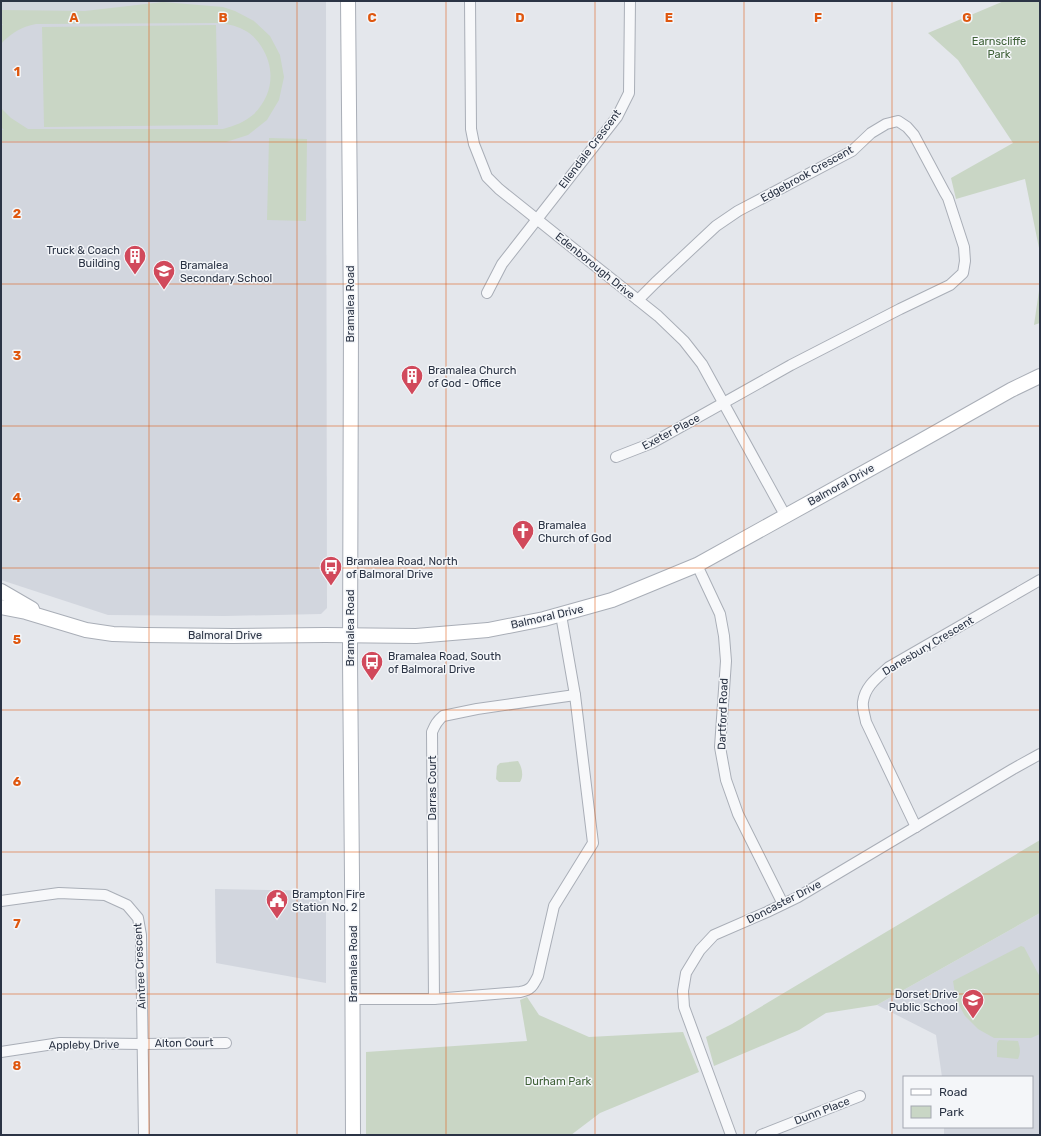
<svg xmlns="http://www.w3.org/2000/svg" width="1041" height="1136" font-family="Rubik,sans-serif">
	<rect width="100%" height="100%" fill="#e4e7ec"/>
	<g fill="#d2d6de">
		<path d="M1,1H326L327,608L321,614L225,616L108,615L1,580Z"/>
		<path d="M215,889L326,891V983L216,963Z"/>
		<path d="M1040,913V1135H944V1127H1032V1077H942L936,1035L877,1005Z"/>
	</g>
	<g fill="#c9d6c5">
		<path d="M1004,1H1040V253L1025,179L956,199L951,178L1013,143L958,60L928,33Z"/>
		<path d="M163,2L223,7L235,11L254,21L270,36L280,55L284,77L279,100L267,120L248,135L226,142L1,141V130H4L1,127V108L11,118L28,129H223C234,126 245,122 254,114C273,95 276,69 261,46C257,40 251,33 244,30C235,25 226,24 217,23L36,24C21,27 11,33 1,44V27L3,24H1V10L85,11Z"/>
		<path d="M216,25L218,125L44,127L42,27Z"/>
		<path d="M269,138L307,139L306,221L267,220Z"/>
		<path d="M1040,284V323L1034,325Z"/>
		<path d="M518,761C522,767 524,776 520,782H499L496,779L497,766L500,763Z"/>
		<path d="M1040,840V913L877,1005L826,1013L799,1030L714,1066L706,1037L732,1024Z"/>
		<path d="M1021,946L1024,947L1040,977V1034L1031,1038H994L978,1029L965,1016L956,1000L953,981Z"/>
		<path d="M527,997L539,1015L589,1037L683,1032L699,1072L600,1113L571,1135H366V1052L527,1041L520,1000Z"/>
		<path d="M999,1040L1018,1041C1020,1048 1021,1052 1018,1059L997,1057V1043Z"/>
	</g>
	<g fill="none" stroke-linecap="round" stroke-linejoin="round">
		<g stroke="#a9aeb7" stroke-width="12">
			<g id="street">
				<path d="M470,1L471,129L474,144L487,177L499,189L658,316L684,341L702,364L785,515"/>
				<path d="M487,293L502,264L617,117L629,93L630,1"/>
				<path d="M616,457L652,443L791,365L900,309L950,285L963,273L965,261L964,247L948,198L945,193L914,135L907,127L898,121L886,124L871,133L852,151L738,211L716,226L655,283L638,300"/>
				<path d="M697,565L720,614L724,636L726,661L720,747L726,780L738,814L783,904"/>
				<path d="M916,827L866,722C865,716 862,708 863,702C865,686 878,677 889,667L1040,580"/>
				<path d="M1,901L59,893L105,895L127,905L138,918L141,935L144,1135"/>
				<path d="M353,999H434L520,992C531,990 533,986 538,976L554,906L593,843L575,695L561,615"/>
				<path d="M434,999L432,732C435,725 437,721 443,716L477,709L575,695"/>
				<path d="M1,1052L60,1043L143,1044L226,1043"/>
				<path d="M731,1135L684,1007L683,991L686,973L700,950L714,935L767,912L798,897L1013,769L1040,754"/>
				<path d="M761,1135L860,1096"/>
			</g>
		</g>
		<g stroke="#a9aeb7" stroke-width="16">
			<g id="secondary">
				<path d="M348,1L351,321L350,659L352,877L353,1135"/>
				<path d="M1,591L32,609"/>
				<path d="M1,607L26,612L86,630L113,634L145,635L232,636L325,635L416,636L488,630L544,619L612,600L697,565L917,443L1011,390L1040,376"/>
			</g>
		</g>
		<use href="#street" stroke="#f7f8fa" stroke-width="10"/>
		<use href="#secondary" stroke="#fff" stroke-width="14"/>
	</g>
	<path fill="none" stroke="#df570f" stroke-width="1" stroke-opacity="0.55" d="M149,1V1135M297,1V1135M446,1V1135M595,1V1135M744,1V1135M892,1V1135M1,142H1040M1,284H1040M1,426H1040M1,568H1040M1,710H1040M1,852H1040M1,994H1040"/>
	<defs>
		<g id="building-pin" transform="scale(1.15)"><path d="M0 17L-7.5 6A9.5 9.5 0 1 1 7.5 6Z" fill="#d1495b" stroke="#f4f6f9"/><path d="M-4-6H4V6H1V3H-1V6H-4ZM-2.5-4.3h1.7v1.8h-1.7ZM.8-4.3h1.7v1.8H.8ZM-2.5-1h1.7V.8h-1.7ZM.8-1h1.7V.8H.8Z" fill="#fff"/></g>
		<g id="school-pin" transform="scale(1.15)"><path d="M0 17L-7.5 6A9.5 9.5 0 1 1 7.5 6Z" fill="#d1495b" stroke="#f4f6f9"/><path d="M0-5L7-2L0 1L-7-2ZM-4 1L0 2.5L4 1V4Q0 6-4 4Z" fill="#fff"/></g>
		<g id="church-pin" transform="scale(1.15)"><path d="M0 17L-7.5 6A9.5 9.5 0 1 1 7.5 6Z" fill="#d1495b" stroke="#f4f6f9"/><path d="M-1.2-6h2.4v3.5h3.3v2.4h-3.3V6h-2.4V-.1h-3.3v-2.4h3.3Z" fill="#fff"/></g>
		<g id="bus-pin" transform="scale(1.15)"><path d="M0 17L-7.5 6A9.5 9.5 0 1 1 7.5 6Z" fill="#d1495b" stroke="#f4f6f9"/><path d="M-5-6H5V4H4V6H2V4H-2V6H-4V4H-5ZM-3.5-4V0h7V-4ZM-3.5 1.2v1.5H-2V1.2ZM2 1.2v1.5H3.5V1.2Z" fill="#fff"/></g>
		<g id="civic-pin" transform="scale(1.15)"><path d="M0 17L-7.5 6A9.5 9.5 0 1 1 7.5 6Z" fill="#d1495b" stroke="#f4f6f9"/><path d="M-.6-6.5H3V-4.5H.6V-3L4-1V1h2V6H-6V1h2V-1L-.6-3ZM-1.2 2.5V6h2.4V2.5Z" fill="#fff"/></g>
	</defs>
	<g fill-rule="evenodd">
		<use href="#building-pin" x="135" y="256"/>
		<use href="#school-pin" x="164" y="271"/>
		<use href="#building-pin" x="412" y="376"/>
		<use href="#church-pin" x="523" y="531"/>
		<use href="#bus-pin" x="331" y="567"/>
		<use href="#bus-pin" x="372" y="662"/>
		<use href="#civic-pin" x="277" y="900"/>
		<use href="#school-pin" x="973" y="1000"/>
	</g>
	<g text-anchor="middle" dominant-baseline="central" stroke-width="3" stroke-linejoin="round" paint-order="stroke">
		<g font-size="11" fill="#3f6138" stroke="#f4f6f9">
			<text x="999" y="41">Earnscliffe<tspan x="999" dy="13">Park</tspan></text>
			<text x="558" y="1081">Durham Park</text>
		</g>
		<g font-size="11" fill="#2b3445" stroke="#f4f6f9">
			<text transform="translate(590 149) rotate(-53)">Ellendale Crescent</text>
			<text transform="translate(807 174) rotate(-29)">Edgebrook Crescent</text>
			<text transform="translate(595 266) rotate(39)">Edenborough Drive</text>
			<text transform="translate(350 304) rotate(-90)">Bramalea Road</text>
			<text transform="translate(671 432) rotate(-28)">Exeter Place</text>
			<text transform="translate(841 485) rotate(-29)">Balmoral Drive</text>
			<text transform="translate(547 617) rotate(-13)">Balmoral Drive</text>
			<text transform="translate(350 628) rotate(-90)">Bramalea Road</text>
			<text x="225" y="635">Balmoral Drive</text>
			<text transform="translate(928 646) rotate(-31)">Danesbury Crescent</text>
			<text transform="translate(723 714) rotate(-88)">Dartford Road</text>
			<text transform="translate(432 788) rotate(-90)">Darras Court</text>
			<text transform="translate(784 902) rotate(-27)">Doncaster Drive</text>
			<text transform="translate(353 964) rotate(-90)">Bramalea Road</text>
			<text transform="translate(140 966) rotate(-93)">Aintree Crescent</text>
			<text transform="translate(184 1043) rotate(-1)">Alton Court</text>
			<text transform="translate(84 1045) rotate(-1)">Appleby Drive</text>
			<text transform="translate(822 1111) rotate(-21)">Dunn Place</text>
		</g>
		<g font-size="11" fill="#2b3445" stroke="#f4f6f9" text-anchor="start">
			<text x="120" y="250" text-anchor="end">Truck &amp; Coach<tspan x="120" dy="13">Building</tspan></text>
			<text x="180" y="265">Bramalea<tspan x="180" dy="13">Secondary School</tspan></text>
			<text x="428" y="370">Bramalea Church<tspan x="428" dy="13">of God - Office</tspan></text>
			<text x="538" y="525">Bramalea<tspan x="538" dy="13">Church of God</tspan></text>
			<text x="346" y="561">Bramalea Road, North<tspan x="346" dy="13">of Balmoral Drive</tspan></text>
			<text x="388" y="656">Bramalea Road, South<tspan x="388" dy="13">of Balmoral Drive</tspan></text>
			<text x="292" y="894">Brampton Fire<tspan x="292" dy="13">Station No. 2</tspan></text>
			<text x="958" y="994" text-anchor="end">Dorset Drive<tspan x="958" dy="13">Public School</tspan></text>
		</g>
	</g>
	<g font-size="13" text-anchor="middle" font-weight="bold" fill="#df570f" stroke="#f4f6f9" stroke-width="3" stroke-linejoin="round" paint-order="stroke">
		<text x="74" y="22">A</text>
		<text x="223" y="22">B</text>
		<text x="372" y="22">C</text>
		<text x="520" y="22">D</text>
		<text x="669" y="22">E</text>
		<text x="818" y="22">F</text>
		<text x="967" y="22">G</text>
		<text x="17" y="76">1</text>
		<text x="17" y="218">2</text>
		<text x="17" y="360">3</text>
		<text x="17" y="502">4</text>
		<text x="17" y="644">5</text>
		<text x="17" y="786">6</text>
		<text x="17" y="928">7</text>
		<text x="17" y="1070">8</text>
	</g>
	<rect width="1041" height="1136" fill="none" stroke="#2b3445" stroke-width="4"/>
	<rect x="903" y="1076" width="130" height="52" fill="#f4f6f9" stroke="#a4a8b1"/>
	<rect x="911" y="1089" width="20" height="6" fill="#ffffff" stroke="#a4a8b1"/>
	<text x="939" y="1096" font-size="12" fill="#2b3445">Road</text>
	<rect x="911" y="1106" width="20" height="12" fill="#c9d6c5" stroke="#a4a8b1"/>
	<text x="939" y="1116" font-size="12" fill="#2b3445">Park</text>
</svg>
